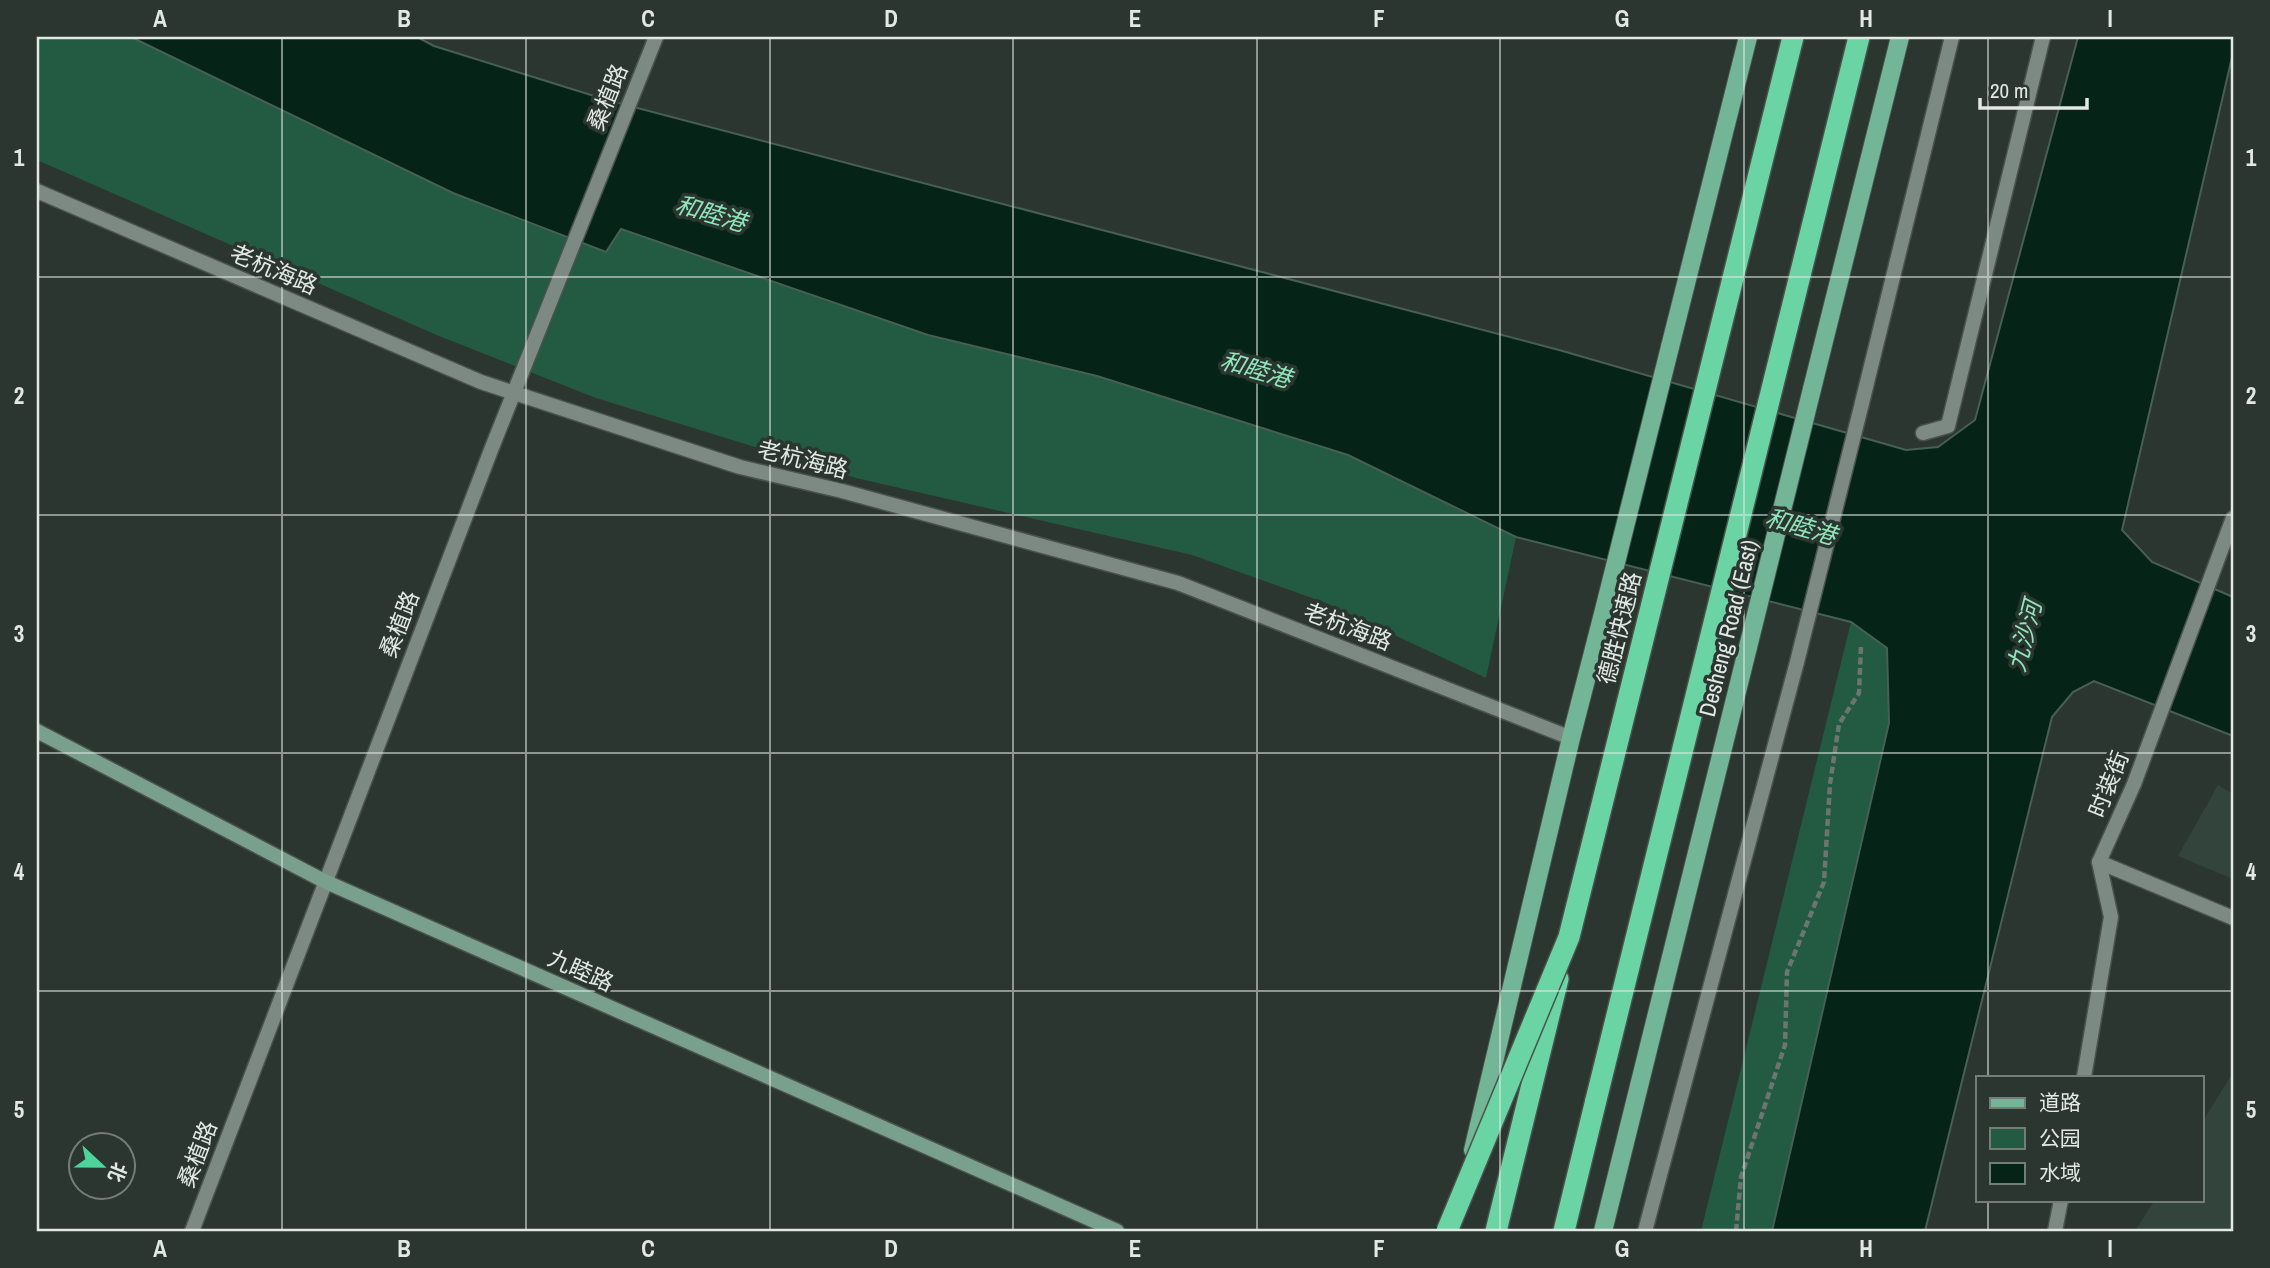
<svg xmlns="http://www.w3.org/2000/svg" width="2270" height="1268" font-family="'Archivo Narrow','Noto Sans SC',sans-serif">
	<rect width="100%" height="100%" fill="#2c3630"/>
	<g fill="#33443c">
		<path d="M2218,785L2233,794V879L2178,856Z"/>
		<path d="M2233,1072V1231H2135L2155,1200H2202V1123Z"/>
	</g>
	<g fill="#225a42">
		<path d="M37,37H131L453,193L605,252L620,229L928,335L1097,376L1348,455L1516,537L1486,678L1326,603L1192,555L856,478L596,398L439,336L37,160Z"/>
		<path d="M1851,622L1887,648L1889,723L1772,1231H1701Z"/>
	</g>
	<path fill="#052417" stroke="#475f55" stroke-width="2" d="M131,37H417L434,46L607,100L1559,350L1906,450L1938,447L1975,420L2078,37H2233V53L2122,530L2152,562L2233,597V736L2094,681L2073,692L2052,717L1925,1231H1772L1889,723L1887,648L1851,622L1516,537L1348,455L1097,376L928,335L621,229L606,252L453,193Z"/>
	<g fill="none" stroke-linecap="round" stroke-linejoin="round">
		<g stroke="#4a524d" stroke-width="17">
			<g id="lane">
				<path d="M1862,403L1952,37"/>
				<path d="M1645,1231L1797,662"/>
			</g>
		</g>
		<g stroke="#4a524d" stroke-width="17">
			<g id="street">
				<path d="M37,191L481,382L740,467L842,491L1178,583L1571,738"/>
				<path d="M1923,433L1948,426L2043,37"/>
				<path d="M2099,862L2233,918"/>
				<path d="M2084,1077L2111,917L2099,862L2134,784L2233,518"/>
				<path d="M192,1231L491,450L656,37"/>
				<path d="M2055,1231L2061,1200"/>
			</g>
		</g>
		<g stroke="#4a524d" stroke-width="17">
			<path id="secondary" d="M37,731L324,881L1117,1231"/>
		</g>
		<g stroke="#4a524d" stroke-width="20">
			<g id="primary">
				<path d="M1670,347L1748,37"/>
				<path d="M1812,389L1900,37"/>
				<path d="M1473,1150L1571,738L1605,606"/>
				<path d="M1603,1231L1748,647"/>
			</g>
		</g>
		<g stroke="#4a524d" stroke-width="24">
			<g id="highway">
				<path d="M1496,1231L1558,979"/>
				<path d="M1564,1231L1596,1100"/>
			</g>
		</g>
		<path stroke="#6c7570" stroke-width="4.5" stroke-dasharray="7 3.5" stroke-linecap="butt" d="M1736,1231L1741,1177L1785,1045L1787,972L1824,882L1830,784L1839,724L1859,693L1861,646"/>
		<use href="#lane" stroke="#7d8983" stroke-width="14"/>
		<use href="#street" stroke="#7d8983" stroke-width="14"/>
		<use href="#secondary" stroke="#78a08d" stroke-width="14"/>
		<use href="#primary" stroke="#72b697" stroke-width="18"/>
		<use href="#highway" stroke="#6bd4a4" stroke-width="21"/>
		<g stroke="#4a524d" stroke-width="17" stroke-linecap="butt">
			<path id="lane-bridge" d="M1797,662L1862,403"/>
		</g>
		<g stroke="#4a524d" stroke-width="20" stroke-linecap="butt">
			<g id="primary-bridge">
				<path d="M1605,606L1670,347"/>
				<path d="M1748,647L1812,389"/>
			</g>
		</g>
		<g stroke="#4a524d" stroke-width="24" stroke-linecap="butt">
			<g id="highway-bridge">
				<path d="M1596,1100L1859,37"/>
				<path d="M1447,1231L1569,937L1793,37"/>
			</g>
		</g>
		<use href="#lane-bridge" stroke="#7d8983" stroke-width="14"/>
		<use href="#primary-bridge" stroke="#72b697" stroke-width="18"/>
		<use href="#highway-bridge" stroke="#6bd4a4" stroke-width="21"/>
	</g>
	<path fill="none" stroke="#e2e8e5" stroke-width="2" stroke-opacity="0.55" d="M282,37V1231M526,37V1231M770,37V1231M1013,37V1231M1257,37V1231M1500,37V1231M1744,37V1231M1988,37V1077M37,277H2233M37,515H2233M37,753H2233M37,991H2233M1988,1200V1231"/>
	<g text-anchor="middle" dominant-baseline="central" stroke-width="7" stroke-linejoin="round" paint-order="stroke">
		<g font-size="23" fill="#e2e8e5" stroke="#2c3630">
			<text transform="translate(607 97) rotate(-68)">桑植路</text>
			<text transform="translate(274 269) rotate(23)">老杭海路</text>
			<text transform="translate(803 459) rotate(14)">老杭海路</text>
			<text transform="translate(399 624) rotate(-69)">桑植路</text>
			<text transform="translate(1348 626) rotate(21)">老杭海路</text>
			<text transform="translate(1619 628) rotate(-76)">德胜快速路</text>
			<text transform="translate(1728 628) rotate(-76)">Desheng Road (East)</text>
			<text transform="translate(2108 784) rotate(-68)">时装街</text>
			<text transform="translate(581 970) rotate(24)">九睦路</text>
			<text transform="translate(197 1154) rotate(-69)">桑植路</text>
		</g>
		<g font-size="24" font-style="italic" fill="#8fe6bb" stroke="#2c3630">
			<text transform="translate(711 213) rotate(16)">和睦港</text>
			<text transform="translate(1256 369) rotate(16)">和睦港</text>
			<text transform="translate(1801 526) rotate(16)">和睦港</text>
			<text transform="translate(2024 636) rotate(-76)">九沙河</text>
		</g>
	</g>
	<rect width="2270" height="1268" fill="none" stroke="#2c3630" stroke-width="77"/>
	<rect x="1976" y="1076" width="228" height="126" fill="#2c3630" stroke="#757d78" stroke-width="2"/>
	<rect x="1990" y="1098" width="35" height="10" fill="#72b697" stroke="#757d78" stroke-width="2"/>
	<text x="2039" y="1110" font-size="21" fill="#e2e8e5">道路</text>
	<rect x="1990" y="1128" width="35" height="21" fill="#225a42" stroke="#757d78" stroke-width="2"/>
	<text x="2039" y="1146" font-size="21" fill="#e2e8e5">公园</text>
	<rect x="1990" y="1163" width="35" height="21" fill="#052417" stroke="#757d78" stroke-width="2"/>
	<text x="2039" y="1180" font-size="21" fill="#e2e8e5">水域</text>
	<g transform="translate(102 1166) rotate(112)"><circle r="33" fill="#2c3630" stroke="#757d78" stroke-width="2"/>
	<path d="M0-5L12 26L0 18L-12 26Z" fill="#4cd49b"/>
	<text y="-10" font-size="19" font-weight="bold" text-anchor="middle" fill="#e2e8e5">北</text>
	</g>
	<path d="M1980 98v10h107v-10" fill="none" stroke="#e2e8e5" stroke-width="3.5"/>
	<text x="1990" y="98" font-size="21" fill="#e2e8e5" stroke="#2c3630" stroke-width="5" paint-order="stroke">20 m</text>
	<rect x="38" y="38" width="2194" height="1192" fill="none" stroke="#e2e8e5" stroke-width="2.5"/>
	<g font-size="23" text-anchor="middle" font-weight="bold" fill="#e2e8e5">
		<text x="160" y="27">A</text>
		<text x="404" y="27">B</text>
		<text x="648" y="27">C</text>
		<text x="891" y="27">D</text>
		<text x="1135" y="27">E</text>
		<text x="1379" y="27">F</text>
		<text x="1622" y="27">G</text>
		<text x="1866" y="27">H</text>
		<text x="2110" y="27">I</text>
		<text x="19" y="166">1</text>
		<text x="2251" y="166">1</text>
		<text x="19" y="404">2</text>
		<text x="2251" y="404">2</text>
		<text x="19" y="642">3</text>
		<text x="2251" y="642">3</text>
		<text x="19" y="880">4</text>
		<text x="2251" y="880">4</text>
		<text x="19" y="1118">5</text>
		<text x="2251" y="1118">5</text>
		<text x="160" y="1257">A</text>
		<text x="404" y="1257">B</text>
		<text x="648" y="1257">C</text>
		<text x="891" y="1257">D</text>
		<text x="1135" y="1257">E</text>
		<text x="1379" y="1257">F</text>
		<text x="1622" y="1257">G</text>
		<text x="1866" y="1257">H</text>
		<text x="2110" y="1257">I</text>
	</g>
</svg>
